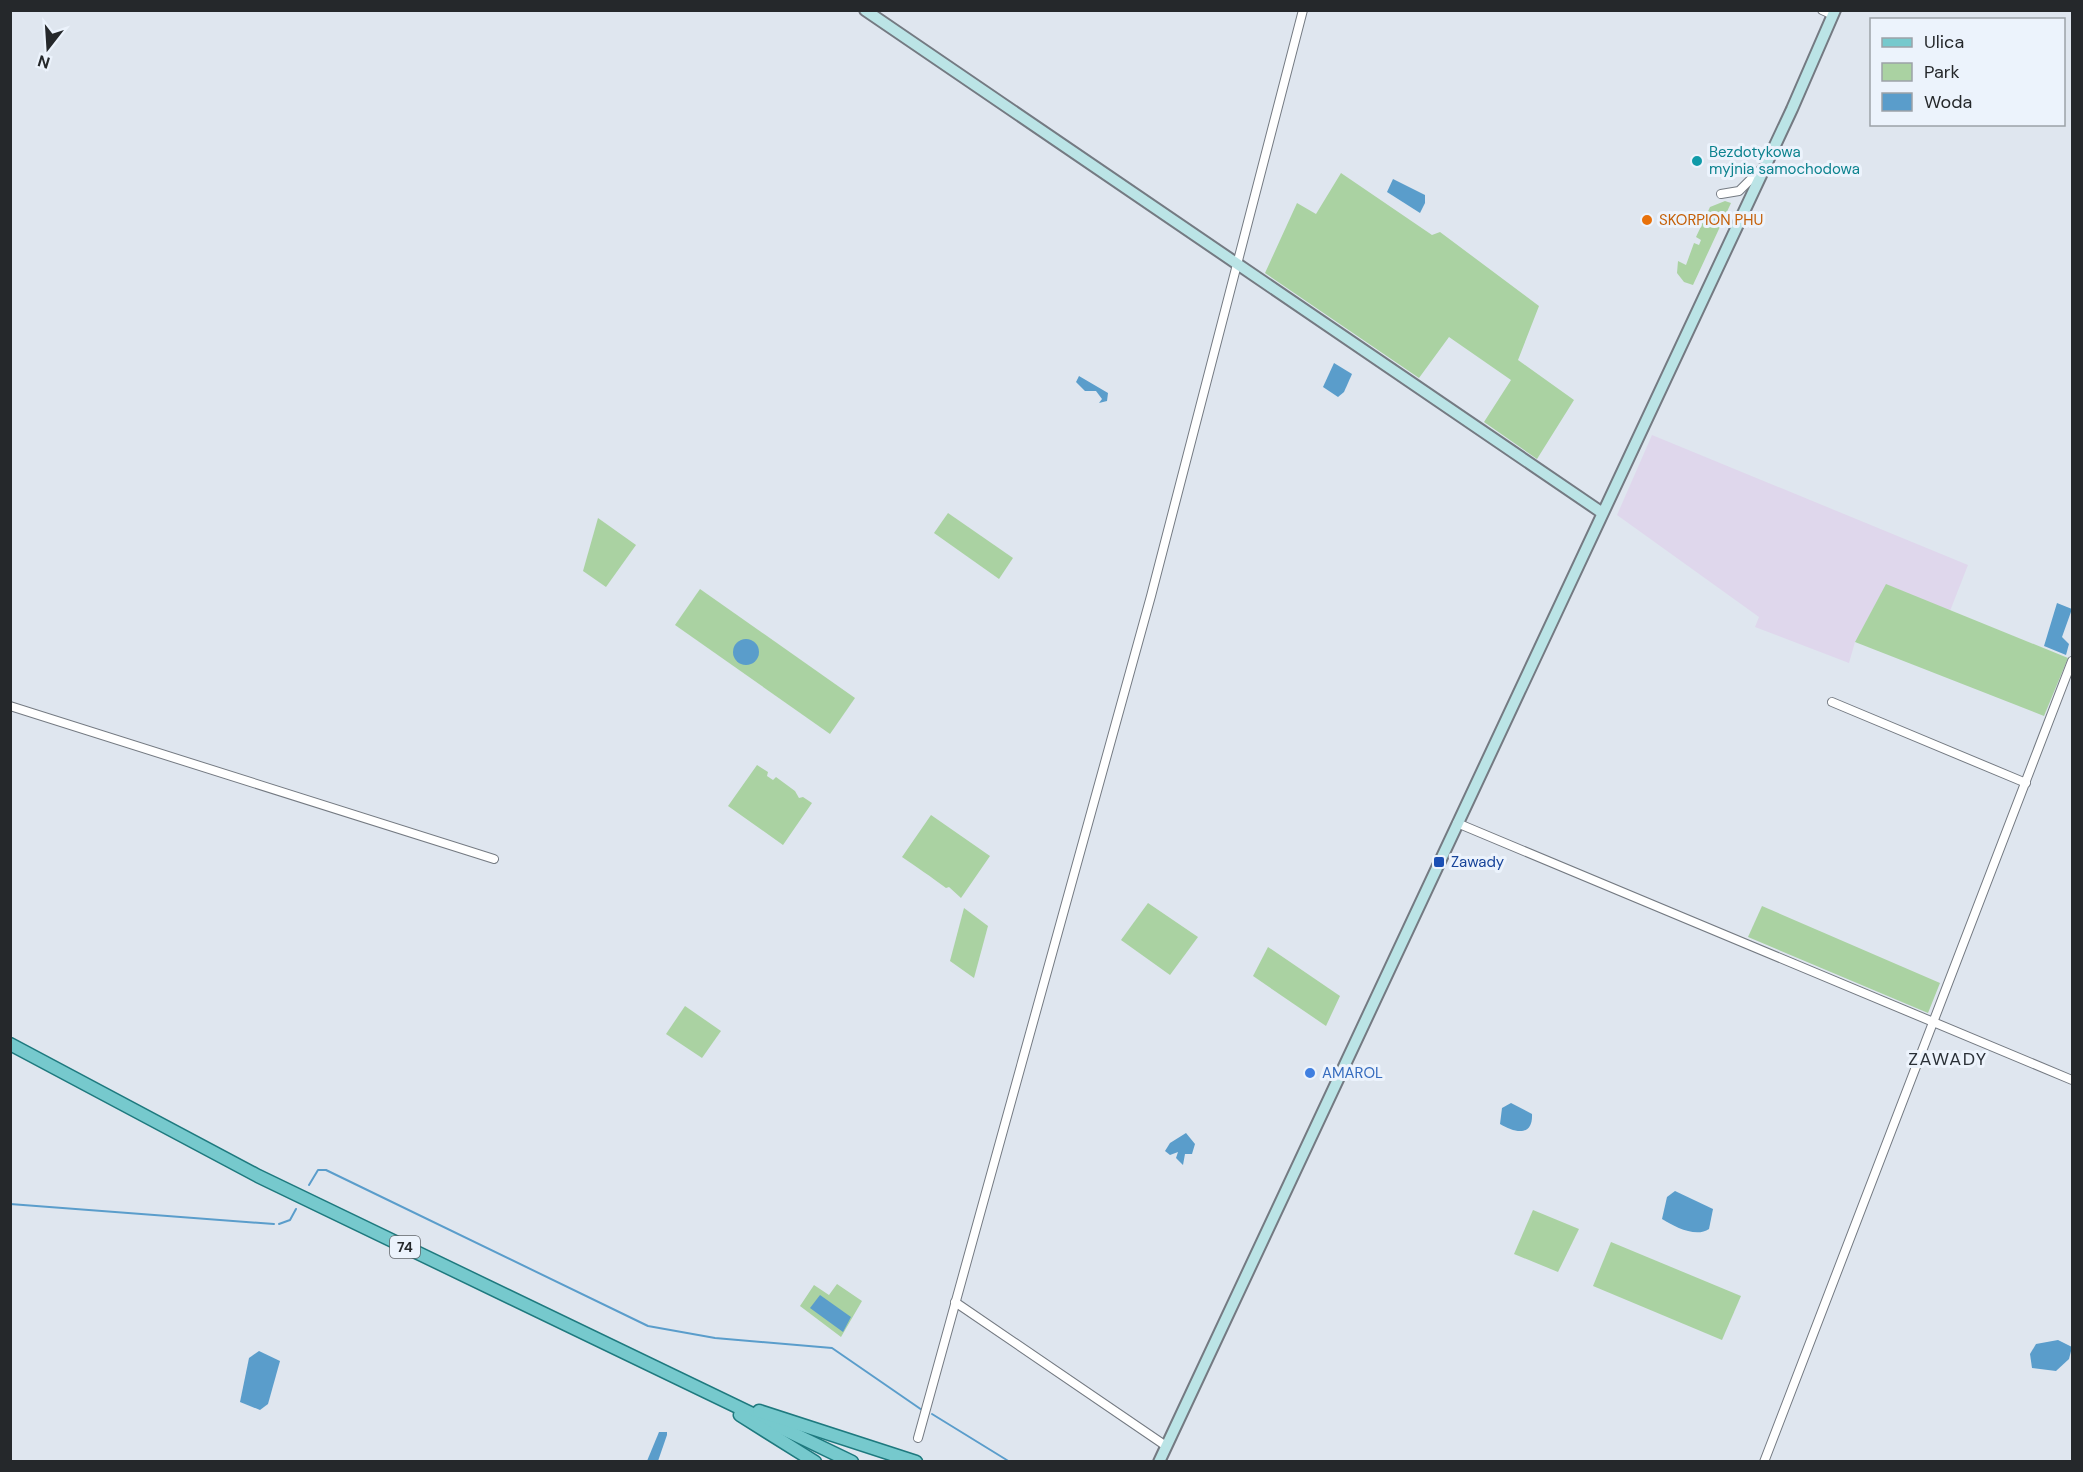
<svg xmlns="http://www.w3.org/2000/svg" width="2083" height="1472" font-family="'DM Sans',sans-serif">
	<rect width="100%" height="100%" fill="#dfe6ef"/>
	<path fill="#dfd7ec" d="M1652,435L1968,565L1950,611L1886,585L1855,642L1849,663L1755,627L1759,617L1617,515Z"/>
	<g fill="#aad2a2">
		<path d="M1341,173L1432,235L1440,232L1539,306L1518,360L1574,400L1537,459L1484,422L1511,380L1449,337L1419,378L1265,273L1297,203L1316,214Z"/>
		<path d="M1725,201L1731,203L1693,285L1684,282L1677,273L1678,261L1686,265L1694,243L1699,245L1701,240L1696,237L1710,207Z"/>
		<path d="M948,513L1013,558L999,579L934,533Z"/>
		<path d="M598,518L636,545L606,587L583,571Z"/>
		<path d="M1886,584L2068,658L2044,716L1855,642Z"/>
		<path d="M700,589L855,698L830,734L675,625Z"/>
		<path d="M757,765L768,772L767,776L773,780L776,777L795,791L799,798L803,797L812,803L783,845L728,806Z"/>
		<path d="M931,815L990,856L961,898L949,887L946,888C930,876 918,868 902,857Z"/>
		<path d="M1148,903L1198,937L1170,975L1121,940Z"/>
		<path d="M1762,906L1940,983L1928,1013L1748,937Z"/>
		<path d="M964,908L988,926L974,978L950,961Z"/>
		<path d="M1268,947L1340,996L1326,1026L1253,976Z"/>
		<path d="M685,1006L721,1031L702,1058L666,1034Z"/>
		<path d="M1533,1210L1579,1229L1558,1272L1514,1254Z"/>
		<path d="M1611,1242L1741,1296L1722,1340L1593,1286Z"/>
		<path d="M837,1284L862,1301L841,1337L800,1306L814,1285L829,1295Z"/>
	</g>
	<g fill="#5a9dcb">
		<path d="M1393,179L1425,195V203L1420,213L1387,192Z"/>
		<path d="M1334,363L1352,374L1344,392L1338,397L1323,387Z"/>
		<path d="M1079,376L1108,393L1107,401L1099,403L1102,399L1096,391H1085L1076,382Z"/>
		<path d="M2057,603L2072,609L2062,637L2069,644L2066,655L2044,646Z"/>
		<circle cx="746" cy="652" r="13"/>
		<path d="M1511,1103L1532,1114C1533,1137 1515,1133 1500,1124L1502,1108Z"/>
		<path d="M1186,1133L1195,1144L1192,1154H1185L1183,1165L1176,1158L1178,1152L1170,1155L1165,1151L1170,1143Z"/>
		<path d="M1675,1191L1713,1209L1709,1229C1696,1238 1675,1227 1662,1219L1667,1197Z"/>
		<path d="M820,1295L851,1317L843,1332L810,1308Z"/>
		<path d="M2058,1340L2072,1347L2069,1359L2056,1371L2032,1368L2030,1354L2036,1344Z"/>
		<path d="M259,1351L280,1361L268,1404L260,1410L240,1402L249,1358Z"/>
		<path d="M659,1432H667V1435L658,1461H647Z"/>
	</g>
	<g fill="none" stroke-linecap="round" stroke-linejoin="round">
		<g stroke="#5a9dcb" stroke-width="2">
			<path d="M309,1185L318,1170H326L648,1326L715,1338L832,1348L922,1410"/>
			<path d="M10,1204L274,1224"/>
			<path d="M279,1224L290,1220L296,1209"/>
			<path d="M932,1414L1010,1462"/>
		</g>
		<g stroke="#747a82" stroke-width="10">
			<g id="street">
				<path d="M1822,10L1833,15"/>
				<path d="M1721,194L1739,191L1763,167"/>
				<path d="M1832,702L2026,783"/>
				<path d="M10,706L494,859"/>
				<path d="M1457,823L2072,1080"/>
				<path d="M955,1302L1166,1446"/>
				<path d="M918,1438L1151,596L1303,10"/>
				<path d="M1764,1462L2072,661"/>
			</g>
		</g>
		<g stroke="#747a82" stroke-width="14">
			<g id="secondary">
				<path d="M865,10L1601,512"/>
				<path d="M1159,1462L1792,109L1835,10"/>
			</g>
		</g>
		<g stroke="#1e797e" stroke-width="15">
			<g id="primary">
				<path d="M10,1044L258,1176L852,1462"/>
				<path d="M759,1411L916,1462"/>
				<path d="M740,1415L815,1462"/>
			</g>
		</g>
		<use href="#street" stroke="#fff" stroke-width="8"/>
		<use href="#secondary" stroke="#bbe4e6" stroke-width="10"/>
		<use href="#primary" stroke="#76c9cd" stroke-width="12"/>
	</g>
	<circle fill="#0f9aa8" stroke="#ecf3fc" stroke-width="2" cx="1697" cy="161" r="6"/>
	<circle fill="#e8710a" stroke="#ecf3fc" stroke-width="2" cx="1647" cy="220" r="6"/>
	<rect fill="#1a4fb4" stroke="#ecf3fc" stroke-width="2" x="1433" y="856" width="12" height="12" rx="3"/>
	<circle fill="#3f7fe0" stroke="#ecf3fc" stroke-width="2" cx="1310" cy="1073" r="6"/>
	<g text-anchor="middle" dominant-baseline="central" stroke-width="6" stroke-linejoin="round" paint-order="stroke">
		<rect fill="#ecf3fc" stroke="#61656a" stroke-width="1.5" x="390" y="1236" width="30" height="22" rx="4.5"/>
		<g font-size="14" font-weight="bold" fill="#25282b">
			<text x="405" y="1247">74</text>
		</g>
		<g font-size="15" fill="#0d838f" stroke="#ecf3fc" text-anchor="start">
			<text x="1709" y="152">Bezdotykowa<tspan x="1709" dy="17">myjnia samochodowa</tspan></text>
		</g>
		<g font-size="15" fill="#c56008" stroke="#ecf3fc" text-anchor="start">
			<text x="1659" y="220">SKORPION PHU</text>
		</g>
		<g font-size="15" fill="#164399" stroke="#ecf3fc" text-anchor="start">
			<text x="1451" y="862">Zawady</text>
		</g>
		<g font-size="15" fill="#366cbe" stroke="#ecf3fc" text-anchor="start">
			<text x="1322" y="1073">AMAROL</text>
		</g>
		<g font-size="18" letter-spacing="1.5" fill="#2a3037" stroke="#ecf3fc">
			<text x="1948" y="1059">ZAWADY</text>
		</g>
	</g>
	<rect width="2083" height="1472" fill="none" stroke="#25282b" stroke-width="24"/>
	<rect x="1870" y="18" width="195" height="108" fill="#ecf3fc" stroke="#9ca2a8" stroke-width="1.5"/>
	<rect x="1882" y="38" width="30" height="9" fill="#76c9cd" stroke="#9ca2a8" stroke-width="1.5"/>
	<text x="1924" y="48" font-size="18" fill="#25282b">Ulica</text>
	<rect x="1882" y="63" width="30" height="18" fill="#aad2a2" stroke="#9ca2a8" stroke-width="1.5"/>
	<text x="1924" y="78" font-size="18" fill="#25282b">Park</text>
	<rect x="1882" y="93" width="30" height="18" fill="#5a9dcb" stroke="#9ca2a8" stroke-width="1.5"/>
	<text x="1924" y="108" font-size="18" fill="#25282b">Woda</text>
	<g transform="translate(48 48) rotate(197)" stroke="#ecf3fc" stroke-width="4.5" paint-order="stroke">
	<path d="M0-4.5L10 22L0 15L-10 22Z" fill="#25282b"/>
	<text y="-9" font-size="16" font-weight="bold" text-anchor="middle" fill="#25282b">N</text>
	</g>
</svg>
